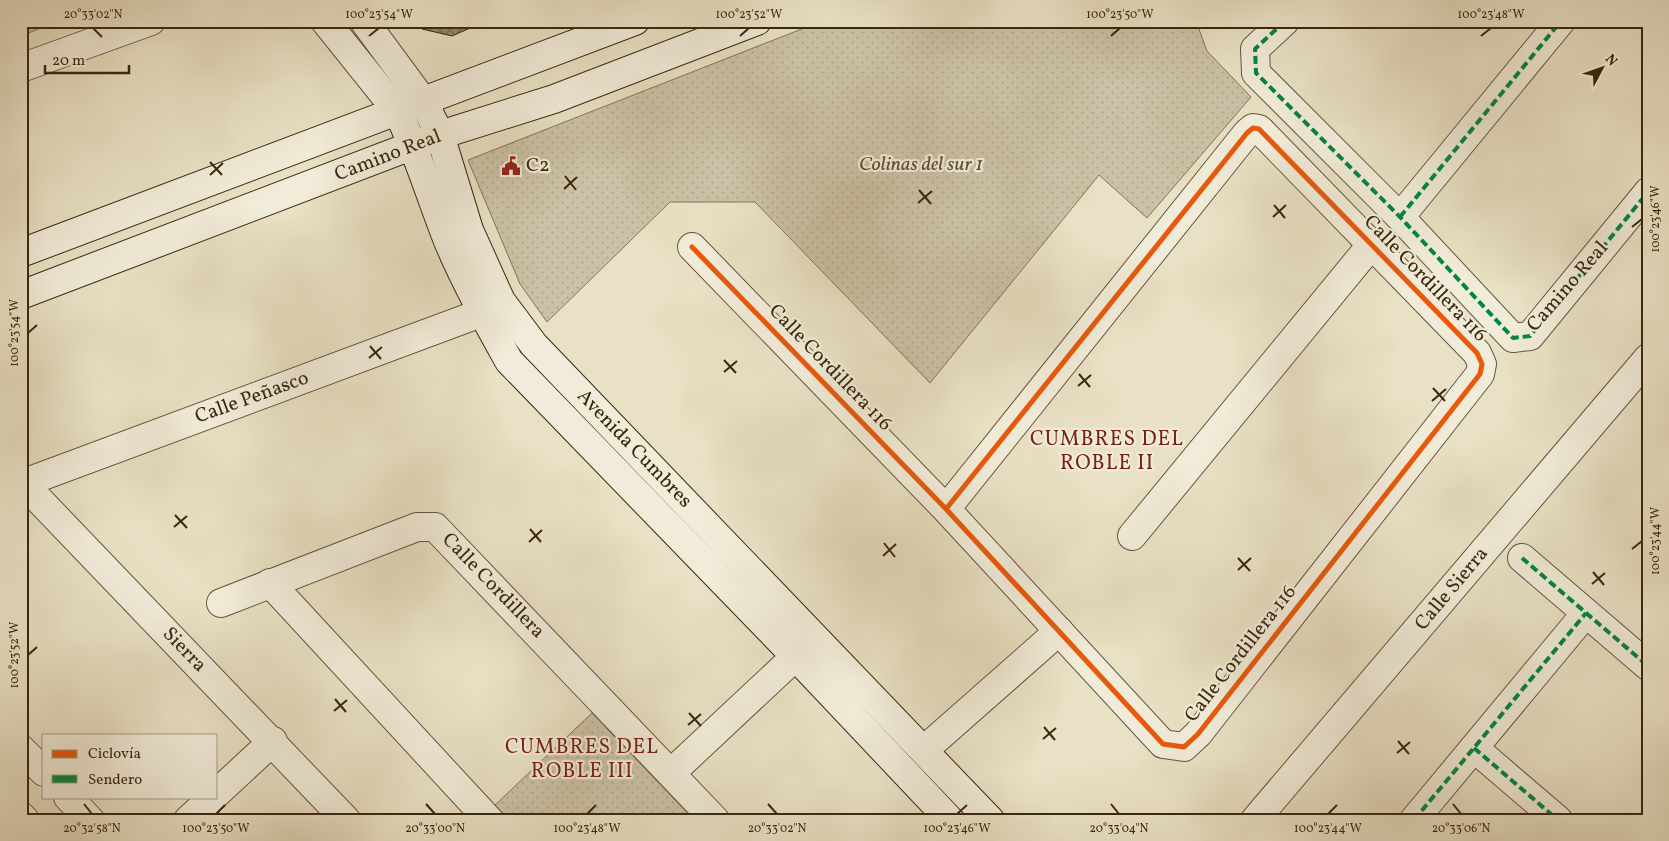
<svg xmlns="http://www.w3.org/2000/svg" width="1669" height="841" font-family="Vollkorn,serif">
	<defs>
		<pattern id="park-dots" width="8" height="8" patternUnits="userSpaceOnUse" patternTransform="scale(1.25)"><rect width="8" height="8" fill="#cbc1a6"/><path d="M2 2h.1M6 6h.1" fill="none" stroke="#afa68e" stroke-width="1.8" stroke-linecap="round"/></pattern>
		<pattern id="building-cross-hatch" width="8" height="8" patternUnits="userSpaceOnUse" patternTransform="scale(1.25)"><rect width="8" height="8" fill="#95886d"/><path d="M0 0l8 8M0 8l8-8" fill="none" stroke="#7b6f58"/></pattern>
	</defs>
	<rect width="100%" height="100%" fill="#e9e1c5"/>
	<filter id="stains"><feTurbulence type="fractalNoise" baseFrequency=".004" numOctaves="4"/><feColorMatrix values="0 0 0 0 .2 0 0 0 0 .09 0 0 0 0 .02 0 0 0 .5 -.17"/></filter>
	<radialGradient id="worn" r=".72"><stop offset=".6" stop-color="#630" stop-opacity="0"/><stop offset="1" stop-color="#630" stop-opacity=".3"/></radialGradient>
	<g fill="url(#park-dots)" stroke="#82745a">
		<path d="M21,21H58L21,36Z"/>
		<path d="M822,21H1196L1207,51L1251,97L1147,218L1099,175L930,383L755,202H670L547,322L520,284L468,160Z"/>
		<path d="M592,713L694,820H506L493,807Z"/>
	</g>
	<path fill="url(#building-cross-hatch)" stroke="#39270e" d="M417,21H486L452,36L422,29Z"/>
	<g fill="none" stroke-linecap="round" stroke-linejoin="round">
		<g stroke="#65563c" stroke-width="30">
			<g id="street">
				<path d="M325,21L398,112"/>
				<path d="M364,21L423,101"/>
				<path d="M1285,21L1255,49L1256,73L1400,217L1513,338L1530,336L1648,192"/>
				<path d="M21,68L151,21"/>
				<path d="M1400,217L1561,21"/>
				<path d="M692,247L946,509L1163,744L1184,747L1198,734L1480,374L1482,364L1477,353L1259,129L1253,128L1247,133L946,509"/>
				<path d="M21,481L346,820"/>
				<path d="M24,483L481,313"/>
				<path d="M1132,536L1372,244"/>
				<path d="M1522,558L1648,666"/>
				<path d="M270,583L489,820"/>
				<path d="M221,603L417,527H435L715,820"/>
				<path d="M1474,748L1558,820"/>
				<path d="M21,749L44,772"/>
				<path d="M924,750L1059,631"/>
				<path d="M671,773L812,641"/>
				<path d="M216,794L273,741"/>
				<path d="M68,797L90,820"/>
				<path d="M21,816L25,820"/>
				<path d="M188,820L213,797"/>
				<path d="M1255,820L1648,358"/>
				<path d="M1414,820L1586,613"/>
			</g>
		</g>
		<g stroke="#39270e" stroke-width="30">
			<g id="secondary">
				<path d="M423,101L440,135L469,230L501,301L534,345L990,820"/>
				<path d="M398,112C418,154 431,198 448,241C465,282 487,322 509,361L797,658L950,820"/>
				<path d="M21,253L635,21"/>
				<path d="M21,295L440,135L554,99L757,21"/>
			</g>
		</g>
		<use href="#street" stroke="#f1ecd9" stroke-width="28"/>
		<use href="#secondary" stroke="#f1ecd9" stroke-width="28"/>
		<g stroke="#00873e" stroke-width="4" stroke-dasharray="8 4" stroke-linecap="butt">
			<path d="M1285,21L1255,49L1256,73L1400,217L1513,338L1530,336L1648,192"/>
			<path d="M1400,217L1561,21"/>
			<path d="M1522,558L1648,666"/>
			<path d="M1474,748L1558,820"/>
			<path d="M1414,820L1586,613"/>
		</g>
		<g stroke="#f1ecd9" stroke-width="8">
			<path id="cycleway" d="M692,247L946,509L1163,744L1184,747L1198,734L1480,374L1482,364L1477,353L1259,129L1253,128L1247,133L946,509"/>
		</g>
		<use href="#cycleway" stroke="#e8590c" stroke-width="5"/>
	</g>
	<path fill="none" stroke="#39270e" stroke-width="2" d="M93,28L102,37M369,36L379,28M740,36L749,28M1111,36L1120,28M1481,36L1491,28M210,162L222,175M210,175L223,163M565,176L576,190M564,189L577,177M919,190L931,204M918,203L932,191M1274,205L1285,218M1273,217L1286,205M1632,227L1642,219M28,333L37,325M370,346L381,359M369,358L382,347M724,360L736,373M724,372L737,361M1079,374L1090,387M1078,386L1091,375M1433,388L1445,401M1432,401L1446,389M175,515L187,528M174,527L187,516M530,529L541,542M529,542L542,530M884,543L895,557M1632,549L1642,541M883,556L896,544M1238,558L1250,571M1238,570L1251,558M1593,572L1604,585M1592,584L1605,573M28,655L37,647M335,699L346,712M334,711L347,700M689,713L701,726M688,725L701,714M1044,727L1055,740M1043,739L1056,728M1398,741L1409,754M1397,753L1410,742M84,804L92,814M426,804L435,814M768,804L777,814M1111,804L1119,814M1453,804L1461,814M216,814L225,805M587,814L596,805M957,814L967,805M1328,814L1337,805"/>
	<defs>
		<g id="civic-bare" transform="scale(1.5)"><path d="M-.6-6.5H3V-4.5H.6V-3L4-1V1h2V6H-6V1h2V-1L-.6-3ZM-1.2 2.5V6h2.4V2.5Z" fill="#8f2418" stroke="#f1ecd9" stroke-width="2.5" paint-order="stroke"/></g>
	</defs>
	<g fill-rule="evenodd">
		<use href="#civic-bare" x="511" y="166"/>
	</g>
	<g text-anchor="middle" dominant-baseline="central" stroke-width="4.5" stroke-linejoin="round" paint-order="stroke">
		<g font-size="20" fill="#39270e" stroke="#f1ecd9">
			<text transform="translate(388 156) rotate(-21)">Camino Real</text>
			<text transform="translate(1425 279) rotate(46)">Calle Cordillera 116</text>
			<text transform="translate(1568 287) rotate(-49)">Camino Real</text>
			<text transform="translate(830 368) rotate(46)">Calle Cordillera 116</text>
			<text transform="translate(252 398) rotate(-20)">Calle Peñasco</text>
			<text transform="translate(634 449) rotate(46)">Avenida Cumbres</text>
			<text transform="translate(493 586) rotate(46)">Calle Cordillera</text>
			<text transform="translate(1452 589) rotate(-50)">Calle Sierra</text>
			<text transform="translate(184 650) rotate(46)">Sierra</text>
			<text transform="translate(1241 654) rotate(-52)">Calle Cordillera 116</text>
		</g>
		<g font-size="20" font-style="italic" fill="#5e4e34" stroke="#f1ecd9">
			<text x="921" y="165">Colinas del sur 1</text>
		</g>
		<g font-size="20" fill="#39270e" stroke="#f1ecd9" text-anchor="start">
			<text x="526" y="166">C2</text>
		</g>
		<g font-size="21" letter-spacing="1" fill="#7a1f14" stroke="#f1ecd9">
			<text x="1107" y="439">CUMBRES DEL<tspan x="1107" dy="24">ROBLE II</tspan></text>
			<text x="582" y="747">CUMBRES DEL<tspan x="582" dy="24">ROBLE III</tspan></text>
		</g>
	</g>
	<rect width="1669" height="841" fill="none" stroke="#e9e1c5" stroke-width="55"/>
	<rect x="42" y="734" width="175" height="65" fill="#f1ecd9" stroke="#a79d88"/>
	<rect x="52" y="750" width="25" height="8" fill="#e8590c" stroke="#a79d88"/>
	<text x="88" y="758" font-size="15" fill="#39270e">Ciclovía</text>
	<rect x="52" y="775" width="25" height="8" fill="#00873e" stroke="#a79d88"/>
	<text x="88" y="784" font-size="15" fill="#39270e">Sendero</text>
	<g transform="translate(1602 68) rotate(49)" stroke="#f1ecd9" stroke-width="4" paint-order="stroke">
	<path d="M0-4L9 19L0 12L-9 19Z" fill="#39270e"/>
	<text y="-8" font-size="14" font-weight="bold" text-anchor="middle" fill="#39270e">N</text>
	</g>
	<path d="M45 65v8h84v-8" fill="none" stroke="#39270e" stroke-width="2.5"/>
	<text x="52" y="65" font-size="15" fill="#39270e" stroke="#f1ecd9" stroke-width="4" paint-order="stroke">20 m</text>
	<rect x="28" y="28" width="1614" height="786" fill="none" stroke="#39270e" stroke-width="2"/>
	<g font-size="12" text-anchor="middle" fill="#39270e">
		<text x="93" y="18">20°33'02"N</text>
		<text x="379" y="18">100°23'54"W</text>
		<text x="749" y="18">100°23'52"W</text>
		<text x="1120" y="18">100°23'50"W</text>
		<text x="1491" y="18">100°23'48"W</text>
		<text transform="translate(1655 219) rotate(-90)" y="4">100°23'46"W</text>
		<text transform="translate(14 333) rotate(-90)" y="4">100°23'54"W</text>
		<text transform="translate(1655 541) rotate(-90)" y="4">100°23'44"W</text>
		<text transform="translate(14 655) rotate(-90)" y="4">100°23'52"W</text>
		<text x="92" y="832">20°32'58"N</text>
		<text x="216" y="832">100°23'50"W</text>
		<text x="435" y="832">20°33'00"N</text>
		<text x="587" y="832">100°23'48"W</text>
		<text x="777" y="832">20°33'02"N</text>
		<text x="957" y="832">100°23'46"W</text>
		<text x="1119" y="832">20°33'04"N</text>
		<text x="1328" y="832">100°23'44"W</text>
		<text x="1461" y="832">20°33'06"N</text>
	</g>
	<rect width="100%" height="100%" filter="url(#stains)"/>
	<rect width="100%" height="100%" fill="url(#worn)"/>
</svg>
